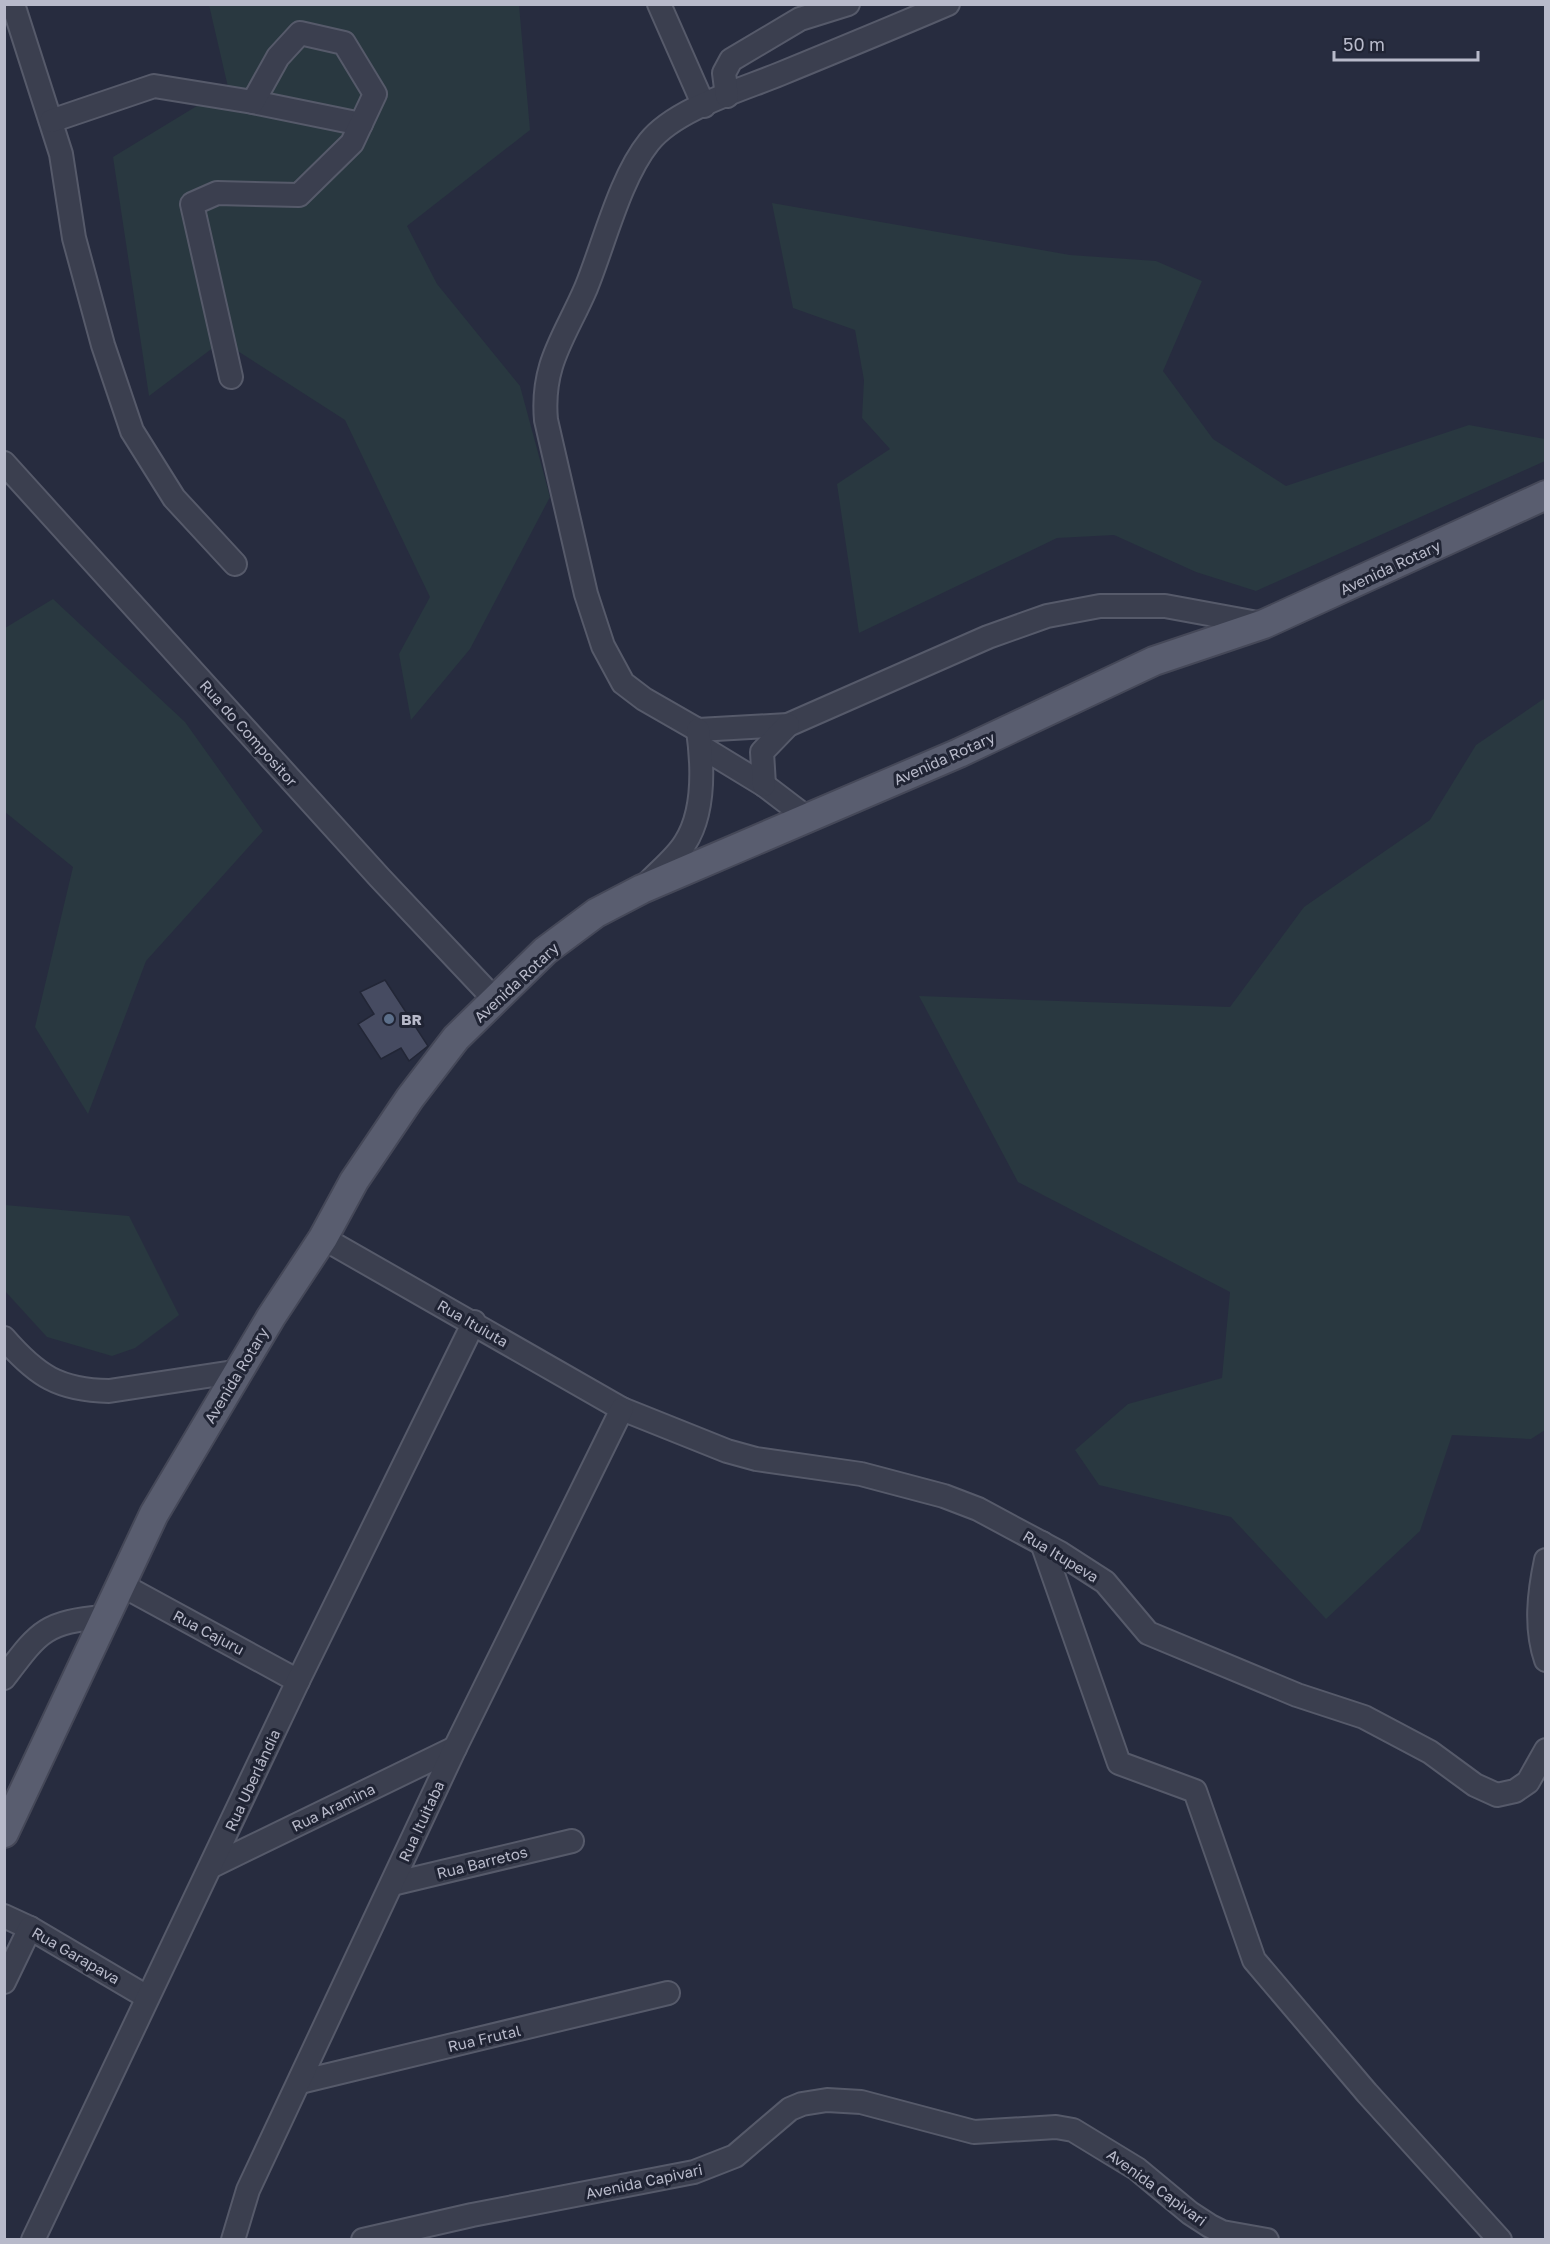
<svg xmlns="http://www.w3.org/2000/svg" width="1550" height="2244" font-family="'Golos Text',sans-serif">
	<rect width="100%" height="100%" fill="#272c3f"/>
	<g fill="#293840">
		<path d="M209,5H519L530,130L407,226L437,284L520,386L550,497L470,649L411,720L399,654L430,597L345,420L222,341L149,396L113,157L228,87Z"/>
		<path d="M772,203L1070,255L1156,261L1202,281L1163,371L1213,439L1286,486L1469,425L1545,439V461L1256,591L1196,572L1114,535L1057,538L859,633L837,484L890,449L862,418L864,380L855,330L793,308Z"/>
		<path d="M53,599L185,722L263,831L146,961L88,1114L35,1027L73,867L5,812V628Z"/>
		<path d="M1545,698V1430L1531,1439L1452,1435L1420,1531L1326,1619L1231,1517L1099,1485L1075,1450L1128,1404L1222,1378L1230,1292L1018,1182L919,996L1230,1007L1304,907L1430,820L1476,745Z"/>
		<path d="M5,1205L129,1216L179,1315L135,1348L112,1356L47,1337L5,1291Z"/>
	</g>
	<path fill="#464b61" stroke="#222636" stroke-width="1.5" d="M385,980L428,1046L409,1061L401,1048L381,1059L358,1024L374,1014L360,992Z"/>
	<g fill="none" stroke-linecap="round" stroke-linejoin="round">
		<g stroke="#565a6a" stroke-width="26">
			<g id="minor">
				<path d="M13,4L61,154L74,238L103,345L132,431L174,498L235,564"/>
				<path d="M659,4L704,106"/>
				<path d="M948,4C892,28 836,51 780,74C741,90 675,109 649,142C620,178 604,244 586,288C565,337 541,364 546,420L586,594L603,646L623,683L644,699L698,730L788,725L988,637L1047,616L1100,606H1165L1263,624"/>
				<path d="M727,96L724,73L731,60L800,19L848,4"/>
				<path d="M253,102L361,124"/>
				<path d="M51,121L154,86L253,102L278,57L300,33L344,43L375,94L352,143L299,195L217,193L192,204L231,377"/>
				<path d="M4,463L380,878L496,1001"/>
				<path d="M700,746L764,785L806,817"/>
				<path d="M764,785L762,752L788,725"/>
				<path d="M647,884C659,871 676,858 685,843C705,812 703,766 698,730"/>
				<path d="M323,1238L622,1409L727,1451L756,1459L861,1474L944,1496L978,1509L1060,1553L1105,1582L1148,1633L1297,1695L1364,1717L1430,1752L1475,1785L1497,1795L1515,1791L1528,1782L1546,1750"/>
				<path d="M4,1338C37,1376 59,1390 109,1391L240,1371"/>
				<path d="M1042,1543L1119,1763L1195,1791L1254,1960L1367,2093L1500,2240"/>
				<path d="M1546,1560C1539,1593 1535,1628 1546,1660"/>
				<path d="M120,1584L298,1681"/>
				<path d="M4,1678C39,1632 44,1622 104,1617"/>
				<path d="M212,1866L455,1748"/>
				<path d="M392,1884L572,1841"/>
				<path d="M4,1916L30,1928L147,1997"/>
				<path d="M4,1982L30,1928"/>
				<path d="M300,2082L668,1993"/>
				<path d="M33,2240L298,1681L474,1322"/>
				<path d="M233,2240L248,2190L455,1748L622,1409"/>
				<path d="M363,2240L472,2215L694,2172L735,2156L790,2109L802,2104L827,2100L861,2102L974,2132L1056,2127L1073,2130L1137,2169L1190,2213L1210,2226L1222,2232L1267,2240"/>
			</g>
		</g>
		<g stroke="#454858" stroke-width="32">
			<path id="major" d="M4,1833L154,1514L271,1317L323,1238L354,1181L410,1098L456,1038L545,951L596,913L642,889L959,753L1154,661L1264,624L1546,495"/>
		</g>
		<use href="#minor" stroke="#3b3f4f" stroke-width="22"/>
		<use href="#major" stroke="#595d6f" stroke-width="28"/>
	</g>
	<circle fill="#5c6f8a" stroke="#202434" stroke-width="2" cx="389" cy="1019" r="6"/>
	<g text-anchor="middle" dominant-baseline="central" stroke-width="6" stroke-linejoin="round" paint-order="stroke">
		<g font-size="15" fill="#b8baca" stroke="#202434">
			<text transform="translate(1390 567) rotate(-25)">Avenida Rotary</text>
			<text transform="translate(249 733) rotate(48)">Rua do Compositor</text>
			<text transform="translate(944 758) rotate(-24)">Avenida Rotary</text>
			<text transform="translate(516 982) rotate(-43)">Avenida Rotary</text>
			<text transform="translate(473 1323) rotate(30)">Rua Ituiuta</text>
			<text transform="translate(236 1375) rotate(-59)">Avenida Rotary</text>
			<text transform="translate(1061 1556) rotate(31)">Rua Itupeva</text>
			<text transform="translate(209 1632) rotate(28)">Rua Cajuru</text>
			<text transform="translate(252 1780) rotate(-65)">Rua Uberlândia</text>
			<text transform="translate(333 1807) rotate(-26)">Rua Aramina</text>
			<text transform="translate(421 1821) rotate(-65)">Rua Ituitaba</text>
			<text transform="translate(482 1862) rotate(-14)">Rua Barretos</text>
			<text transform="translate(76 1955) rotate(30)">Rua Garapava</text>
			<text transform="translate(484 2038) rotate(-13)">Rua Frutal</text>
			<text transform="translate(644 2181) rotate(-12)">Avenida Capivari</text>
			<text transform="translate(1157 2187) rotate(36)">Avenida Capivari</text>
		</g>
		<g font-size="15" font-weight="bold" fill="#b8baca" stroke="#202434" text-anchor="start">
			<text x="401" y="1019">BR</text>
		</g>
	</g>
	<rect width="1550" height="2244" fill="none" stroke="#b8baca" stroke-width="12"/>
	<path d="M1334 51v9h144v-9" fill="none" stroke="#b8baca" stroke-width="3"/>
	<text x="1343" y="51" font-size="18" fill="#b8baca" stroke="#202434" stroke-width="4.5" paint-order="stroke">50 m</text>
</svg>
